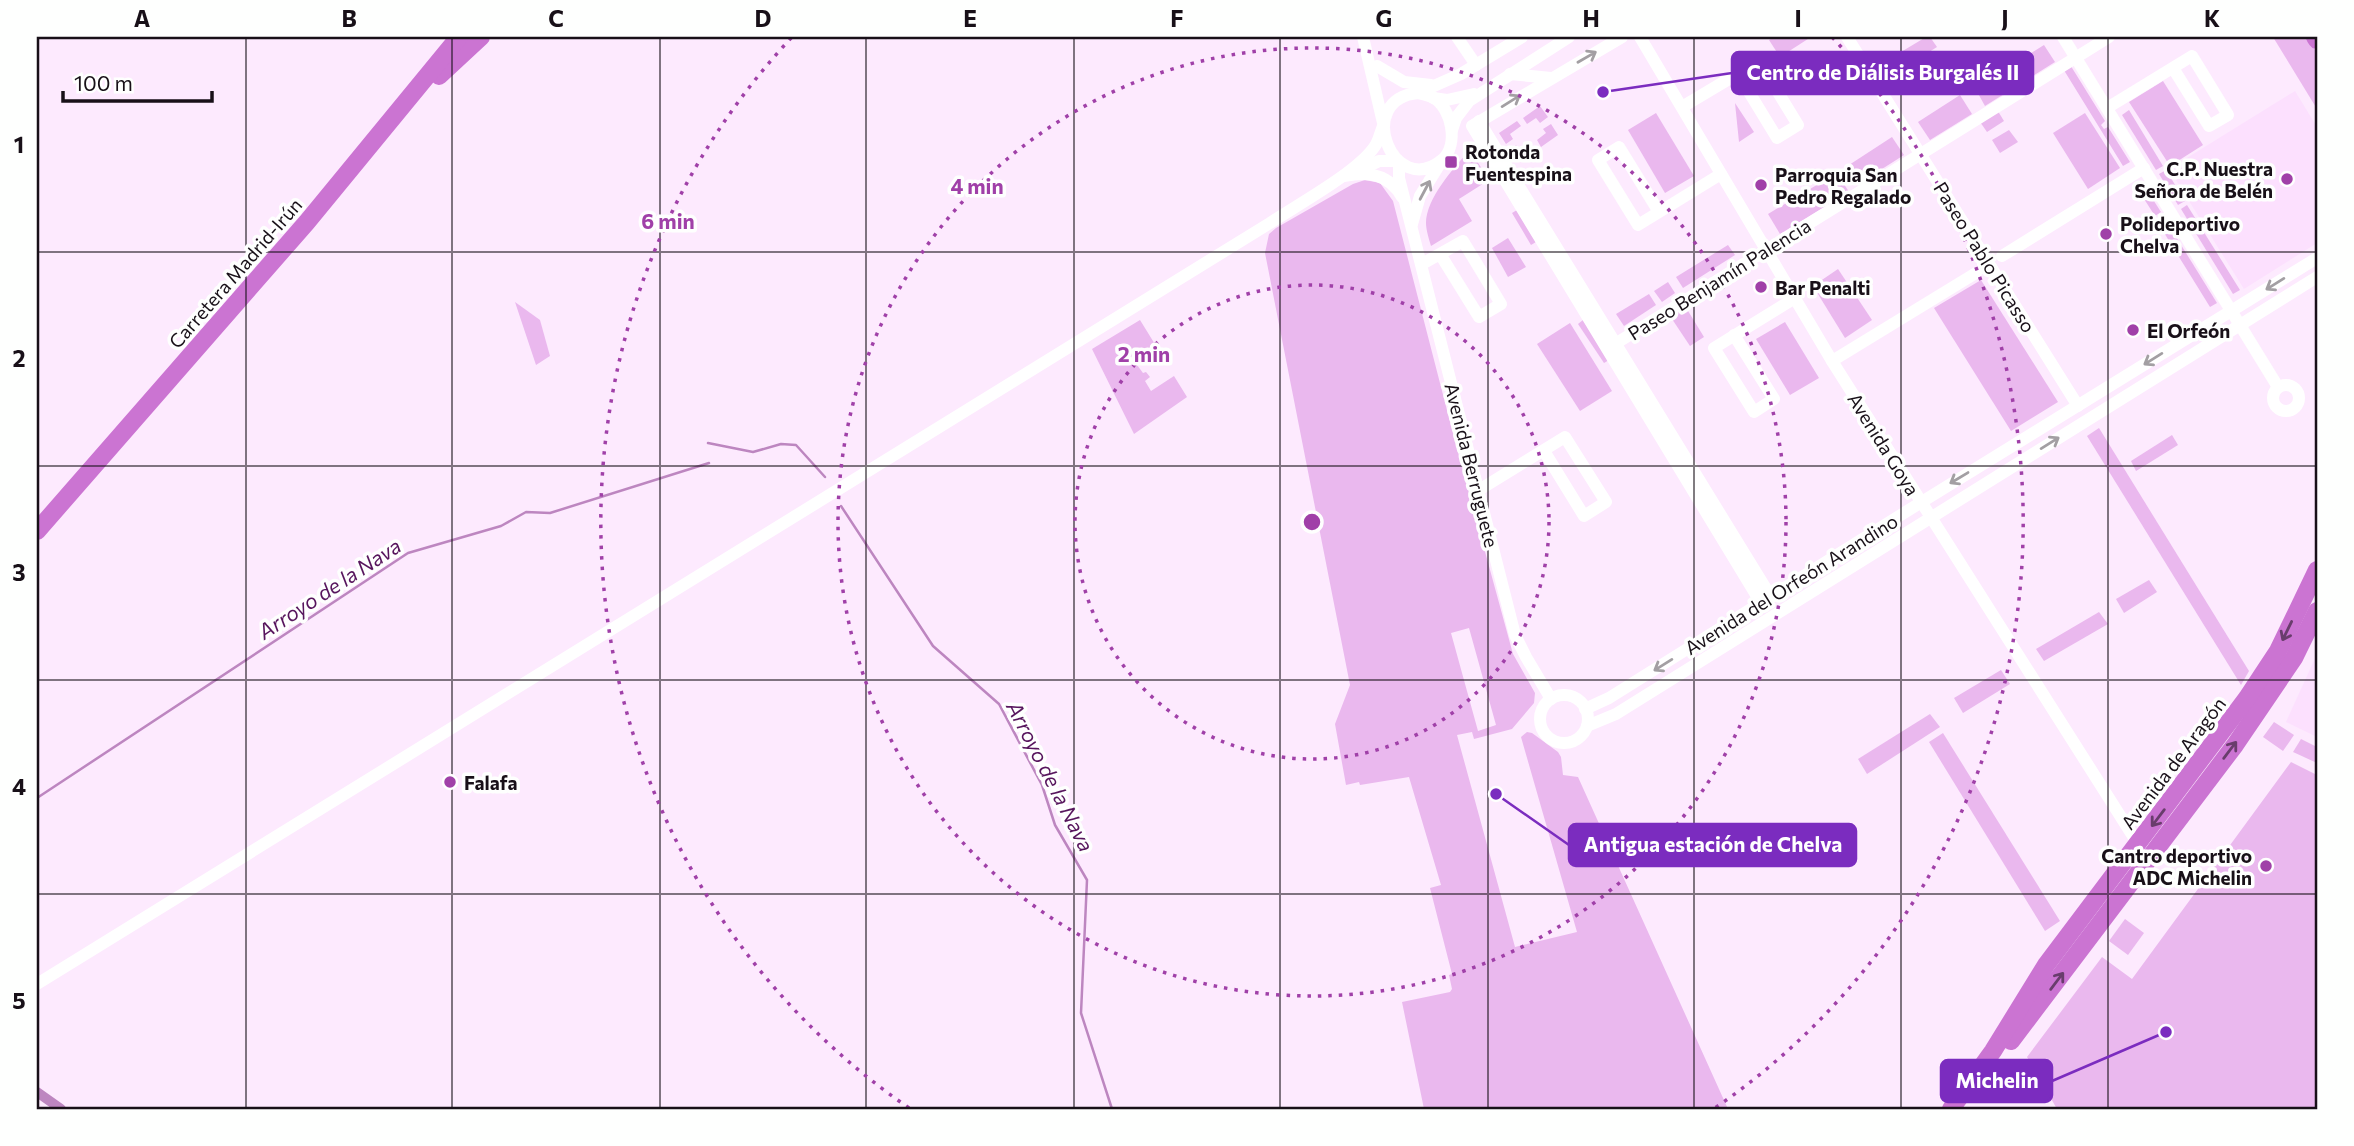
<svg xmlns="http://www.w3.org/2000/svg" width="2354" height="1146" font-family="Commissioner,sans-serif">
	<rect width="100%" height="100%" fill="#fdeafe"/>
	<g fill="#fce0fe">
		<path d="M2295,91L2317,127V243L2244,289L2169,169Z"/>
		<path d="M2317,654V737L2286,722Z"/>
	</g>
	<g fill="#eab8ee" fill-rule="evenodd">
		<path d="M1774,37H1811L1780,57L1769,40Z"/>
		<path d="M1926,37H1930L1937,47L1889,77L1881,64Z"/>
		<path d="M2273,37H2307L2317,53V109Z"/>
		<path d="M2044,45L2055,62L1985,106L1975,88Z"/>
		<path d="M2069,63L2105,121L2101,125L2104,129L2108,127L2130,162L2123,166L2062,67Z"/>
		<path d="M2163,81L2203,145L2170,166L2129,102Z"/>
		<path d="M1960,95L1972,114L1930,140L1918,122Z"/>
		<path d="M1735,103L1754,132L1739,142Z"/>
		<path d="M1540,106L1548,117L1540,123L1536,118L1527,124L1523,118Z"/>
		<path d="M1996,108L2004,121L1987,132L1978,119Z"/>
		<path d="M2129,110L2163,166L2156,170L2122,115Z"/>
		<path d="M1656,113L1694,176L1665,193L1628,130Z"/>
		<path d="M2085,113L2120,168L2088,189L2053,133Z"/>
		<path d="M1517,121L1521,126L1510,134L1513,139L1506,144L1499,133Z"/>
		<path d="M1551,124L1558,135L1541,147L1537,140L1546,133L1543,129Z"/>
		<path d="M2009,130L2018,142L2000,153L1992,140Z"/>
		<path d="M1892,137L1904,155L1860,183L1849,165Z"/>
		<path d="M1530,143L1535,149L1517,161L1509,150L1516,145L1520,150Z"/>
		<path d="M1470,150L1489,180L1459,199L1472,221L1431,246C1429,239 1426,230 1426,223C1426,199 1454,167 1470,150Z"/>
		<path d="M2166,170L2185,201L2178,205L2159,174Z"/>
		<path d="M1837,173L1849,192L1780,234L1768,214Z"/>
		<path d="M1365,180L1380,183L1393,201L1457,449L1513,654L1535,693L1534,703L1512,729L1474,739L1472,732L1457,735L1515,947L1577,932L1521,737L1527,732L1532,733L1558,752L1561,757L1563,775L1578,777L1728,1109H1424L1402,1002L1450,992L1452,989L1449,975L1452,974L1430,888L1441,885L1409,777L1360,785L1359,782L1346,785L1335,724L1350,685L1265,253L1269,234L1276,228L1353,184ZM1469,628L1496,725L1478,731L1451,633Z"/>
		<path d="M2143,184L2161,212L2155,216L2137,188Z"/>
		<path d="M2187,205L2240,290L2233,294L2181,209Z"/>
		<path d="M1517,210L1536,242L1531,245L1512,213Z"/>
		<path d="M2165,219L2217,303L2210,307L2158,223Z"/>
		<path d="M1508,238L1526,267L1508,277L1492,248Z"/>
		<path d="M1728,245L1735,255L1683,288L1676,277Z"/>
		<path d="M1838,269L1872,320L1845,338L1813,286Z"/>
		<path d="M1981,280L2058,402L2011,431L1934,308Z"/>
		<path d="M1668,282L1675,293L1662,302L1654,291Z"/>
		<path d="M1649,294L1656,305L1624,326L1616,314Z"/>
		<path d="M515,302L540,320L550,356L536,365Z"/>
		<path d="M1685,306L1704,337L1690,346L1670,316Z"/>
		<path d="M1140,320L1161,354L1144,365L1142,362L1137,365L1143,373L1146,372L1150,377L1145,381L1151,391L1174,376L1187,397L1134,434L1092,349Z"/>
		<path d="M1583,320L1609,360L1604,363L1578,324Z"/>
		<path d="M1785,322L1819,378L1790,395L1756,339Z"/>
		<path d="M1570,323L1612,391L1580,411L1537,344Z"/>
		<path d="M2099,428L2249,671L2241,685L2087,436Z"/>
		<path d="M2172,435L2178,445L2136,471L2131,461Z"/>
		<path d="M2149,580L2157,592L2124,613L2116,599Z"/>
		<path d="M2099,612L2108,624L2044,661L2036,649Z"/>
		<path d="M2001,670L2010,684L1963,713L1954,698Z"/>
		<path d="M1930,714L1940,727L1867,774L1858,759Z"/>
		<path d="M2274,722L2294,735L2283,751L2263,737Z"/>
		<path d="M1943,733L2060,921L2045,931L1929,742Z"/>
		<path d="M2301,739L2317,747V763L2293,752Z"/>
		<path d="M2291,762L2317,775V1109H2057L2027,1057L2102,957L2132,979Z"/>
		<path d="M2125,919L2144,933L2128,955L2109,941Z"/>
	</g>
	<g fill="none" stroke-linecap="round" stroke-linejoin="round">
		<g stroke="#bd86c0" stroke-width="2.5">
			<path d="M708,443L753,452L781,444L796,445L825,477"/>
			<path d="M841,506L933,646L999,704L1042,785L1055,825L1087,880L1081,1013L1112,1109"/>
			<path d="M37,798L408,553L501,526L526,512L550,513L709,463"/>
		</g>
		<path stroke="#bd86c0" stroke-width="10" d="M37,1092L61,1109"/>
		<g stroke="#fff" stroke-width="12">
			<path d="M1363,37L1383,123"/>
			<path d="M1457,37L1476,65"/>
			<path d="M1622,37L1472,126L1761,603"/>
			<path d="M1640,37L1832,361L2138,844L2135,850"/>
			<path d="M1847,37L2078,406"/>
			<path d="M2063,37L2278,387"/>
			<path d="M1377,66L1404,82L1431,85"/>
			<path d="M1510,74L1551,78"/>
			<path d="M1418,93C1423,94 1429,95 1434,98C1452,109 1459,145 1442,160C1393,200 1353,99 1418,93Z"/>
			<path d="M1418,93L1461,74L1522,37"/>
			<path d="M1433,98L1447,100L1474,94"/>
			<path d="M1682,107L1759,61L1798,125L1777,138L1738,74"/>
			<path d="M2107,108L2192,56L2228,115L2209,126L2173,68"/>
			<path d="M1479,121L1771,597"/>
			<path d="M1452,130L1456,118L1469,101L1569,37"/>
			<path d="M1399,162V178L1515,635L1526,657L1551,699"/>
			<path d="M1356,172L1379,161H1397"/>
			<path d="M1345,176C1368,171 1389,174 1402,197"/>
			<path d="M1659,212L1619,147L1598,160L1638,225L1721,174"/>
			<path d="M1412,224L1420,196L1441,162"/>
			<path d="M2002,256L2144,168"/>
			<path d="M1422,264L1463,241L1501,304L1479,317L1440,254"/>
			<path d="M1734,335L1774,399L1754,412L1714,348L1795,298"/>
			<path d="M1615,344L2109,37"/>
			<path d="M1832,361L1976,273"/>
			<circle cx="2286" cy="398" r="13"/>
			<path d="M1479,490L1565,437L1606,502L1584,516L1544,451"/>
			<circle cx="1564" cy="719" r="24"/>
			<path d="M1585,709L1609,698L1920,503L2317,258"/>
			<path d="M1587,726L1616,714L2317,277"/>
			<path d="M37,984L1270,223C1297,205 1358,172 1375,146C1379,140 1380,133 1383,126"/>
		</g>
		<g stroke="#cb74d2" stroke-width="18">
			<path d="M2315,37L2317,40"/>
			<path d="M439,76L481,37"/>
			<path d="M37,531L307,222L459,37"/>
			<path d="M2011,1041L2235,745L2294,658L2317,611"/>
			<path d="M1951,1109L1993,1051L2046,965L2247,698L2278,651L2317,570"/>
		</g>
	</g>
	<defs><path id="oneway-shaft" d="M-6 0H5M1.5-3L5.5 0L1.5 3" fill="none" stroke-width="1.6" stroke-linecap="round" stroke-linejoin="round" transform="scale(1.75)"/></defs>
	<g stroke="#a39fa3">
		<use href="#oneway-shaft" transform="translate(1587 57) rotate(-30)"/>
		<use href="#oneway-shaft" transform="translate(1511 101) rotate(-32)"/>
		<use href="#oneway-shaft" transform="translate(1425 190) rotate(-62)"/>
		<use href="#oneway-shaft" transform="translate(2275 284) rotate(148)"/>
		<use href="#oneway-shaft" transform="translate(2153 359) rotate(148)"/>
		<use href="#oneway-shaft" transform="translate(2050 443) rotate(-32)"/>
		<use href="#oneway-shaft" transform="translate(1959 478) rotate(149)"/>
		<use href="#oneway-shaft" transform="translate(1663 665) rotate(148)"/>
	</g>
	<g stroke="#693d6c">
		<use href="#oneway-shaft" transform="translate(2287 631) rotate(116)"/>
		<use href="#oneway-shaft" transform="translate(2230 750) rotate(-53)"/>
		<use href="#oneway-shaft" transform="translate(2158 818) rotate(127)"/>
		<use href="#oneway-shaft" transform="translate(2057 981) rotate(-53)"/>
	</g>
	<path fill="none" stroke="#181018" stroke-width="2" stroke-opacity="0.55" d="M246,37V1109M452,37V1109M660,37V1109M866,37V1109M1074,37V1109M1280,37V1109M1488,37V1109M1694,37V1109M1901,37V1109M2108,37V1109M37,252H2317M37,466H2317M37,680H2317M37,894H2317"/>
	<g fill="none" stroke="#a040a8" stroke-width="3.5" stroke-dasharray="3.5 7">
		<circle cx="1312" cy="522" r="237"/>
		<circle cx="1312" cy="522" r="474"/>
		<path d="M909 1108A711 711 0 0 1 792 37M1832 37A711 711 0 0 1 1715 1108"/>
	</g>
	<g fill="#a040a8" stroke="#fefffe" stroke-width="2.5">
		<rect x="1444" y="155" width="14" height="14" rx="3.5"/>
		<circle cx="2287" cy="179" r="7"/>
		<circle cx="1761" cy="185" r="7"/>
		<circle cx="2106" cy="234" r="7"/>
		<circle cx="1761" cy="287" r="7"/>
		<circle cx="2133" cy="330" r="7"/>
		<circle cx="450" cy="782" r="7"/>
		<circle cx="2266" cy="866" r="7"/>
	</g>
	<g text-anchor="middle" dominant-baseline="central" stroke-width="7" stroke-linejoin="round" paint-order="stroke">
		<g font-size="19" font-weight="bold" fill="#181018" stroke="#fefffe" text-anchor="start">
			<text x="1465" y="151">Rotonda<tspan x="1465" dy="22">Fuentespina</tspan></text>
			<text x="2273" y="168" text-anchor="end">C.P. Nuestra<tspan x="2273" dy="22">Señora de Belén</tspan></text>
			<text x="1775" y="174">Parroquia San<tspan x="1775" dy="22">Pedro Regalado</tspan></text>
			<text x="2120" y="223">Polideportivo<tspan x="2120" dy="22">Chelva</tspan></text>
			<text x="1775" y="287">Bar Penalti</text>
			<text x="2147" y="330">El Orfeón</text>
			<text x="464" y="782">Falafa</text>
			<text x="2252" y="855" text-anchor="end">Cantro deportivo<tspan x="2252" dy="22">ADC Michelin</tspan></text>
		</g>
		<g font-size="19" fill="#181018" stroke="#fefffe">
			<text transform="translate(1985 257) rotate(58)">Paseo Pablo Picasso</text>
			<text transform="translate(235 273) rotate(-49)">Carretera Madrid-Irún</text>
			<text transform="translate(1719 279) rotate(-32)">Paseo Benjamín Palencia</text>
			<text transform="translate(1884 444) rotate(58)">Avenida Goya</text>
			<text transform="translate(1472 465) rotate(76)">Avenida Berruguete</text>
			<text transform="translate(1791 584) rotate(-32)">Avenida del Orfeón Arandino</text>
			<text transform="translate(2173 763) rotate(-53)">Avenida de Aragón</text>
		</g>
		<g font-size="21" font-style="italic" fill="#57155d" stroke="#fefffe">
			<text transform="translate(329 588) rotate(-33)">Arroyo de la Nava</text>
			<text transform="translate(1051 776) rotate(63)">Arroyo de la Nava</text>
		</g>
	</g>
	<circle cx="1312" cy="522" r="10" fill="#a040a8" stroke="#fefffe" stroke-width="3.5"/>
	<g font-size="21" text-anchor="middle" font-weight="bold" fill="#a040a8" stroke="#fefffe" stroke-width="7" stroke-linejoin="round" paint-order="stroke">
		<text x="977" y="194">4 min</text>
		<text x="668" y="229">6 min</text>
		<text x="1144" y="362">2 min</text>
	</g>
	<path fill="none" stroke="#7b2cbf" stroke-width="2.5" d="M1603 92L1732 73M1496 794L1569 845M2166 1032L2052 1081"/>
	<g fill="#7b2cbf" stroke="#fefffe" stroke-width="2.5">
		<circle cx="1603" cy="92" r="7"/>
		<circle cx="1496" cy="794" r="7"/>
		<circle cx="2166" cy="1032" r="7"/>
	</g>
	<g fill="#7b2cbf" stroke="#7b2cbf" stroke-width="2.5">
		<rect x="1732" y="52" width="301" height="42" rx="7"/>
		<rect x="1569" y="824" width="287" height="42" rx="7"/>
		<rect x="1941" y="1060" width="111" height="42" rx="7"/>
	</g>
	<g font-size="21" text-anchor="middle" font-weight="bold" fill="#fff">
		<text x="1883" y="80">Centro de Diálisis Burgalés II</text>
		<text x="1713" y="852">Antigua estación de Chelva</text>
		<text x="1997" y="1088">Michelin</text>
	</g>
	<rect width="2354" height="1146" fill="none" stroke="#fefffe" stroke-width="77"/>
	<path d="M63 91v10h149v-10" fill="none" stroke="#181018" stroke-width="3.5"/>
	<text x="74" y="91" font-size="21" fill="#181018" stroke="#fefffe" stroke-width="5" paint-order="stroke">100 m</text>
	<rect x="38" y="38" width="2278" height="1070" fill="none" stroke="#181018" stroke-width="2.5"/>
	<g font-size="23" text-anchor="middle" font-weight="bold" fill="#181018">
		<text x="142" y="27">A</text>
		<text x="349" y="27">B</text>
		<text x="556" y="27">C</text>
		<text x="763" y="27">D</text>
		<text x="970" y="27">E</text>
		<text x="1177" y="27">F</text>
		<text x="1384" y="27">G</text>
		<text x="1591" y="27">H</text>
		<text x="1798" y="27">I</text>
		<text x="2005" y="27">J</text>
		<text x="2212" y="27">K</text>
		<text x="19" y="153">1</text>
		<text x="19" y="367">2</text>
		<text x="19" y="581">3</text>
		<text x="19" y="795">4</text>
		<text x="19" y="1009">5</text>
	</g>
</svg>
